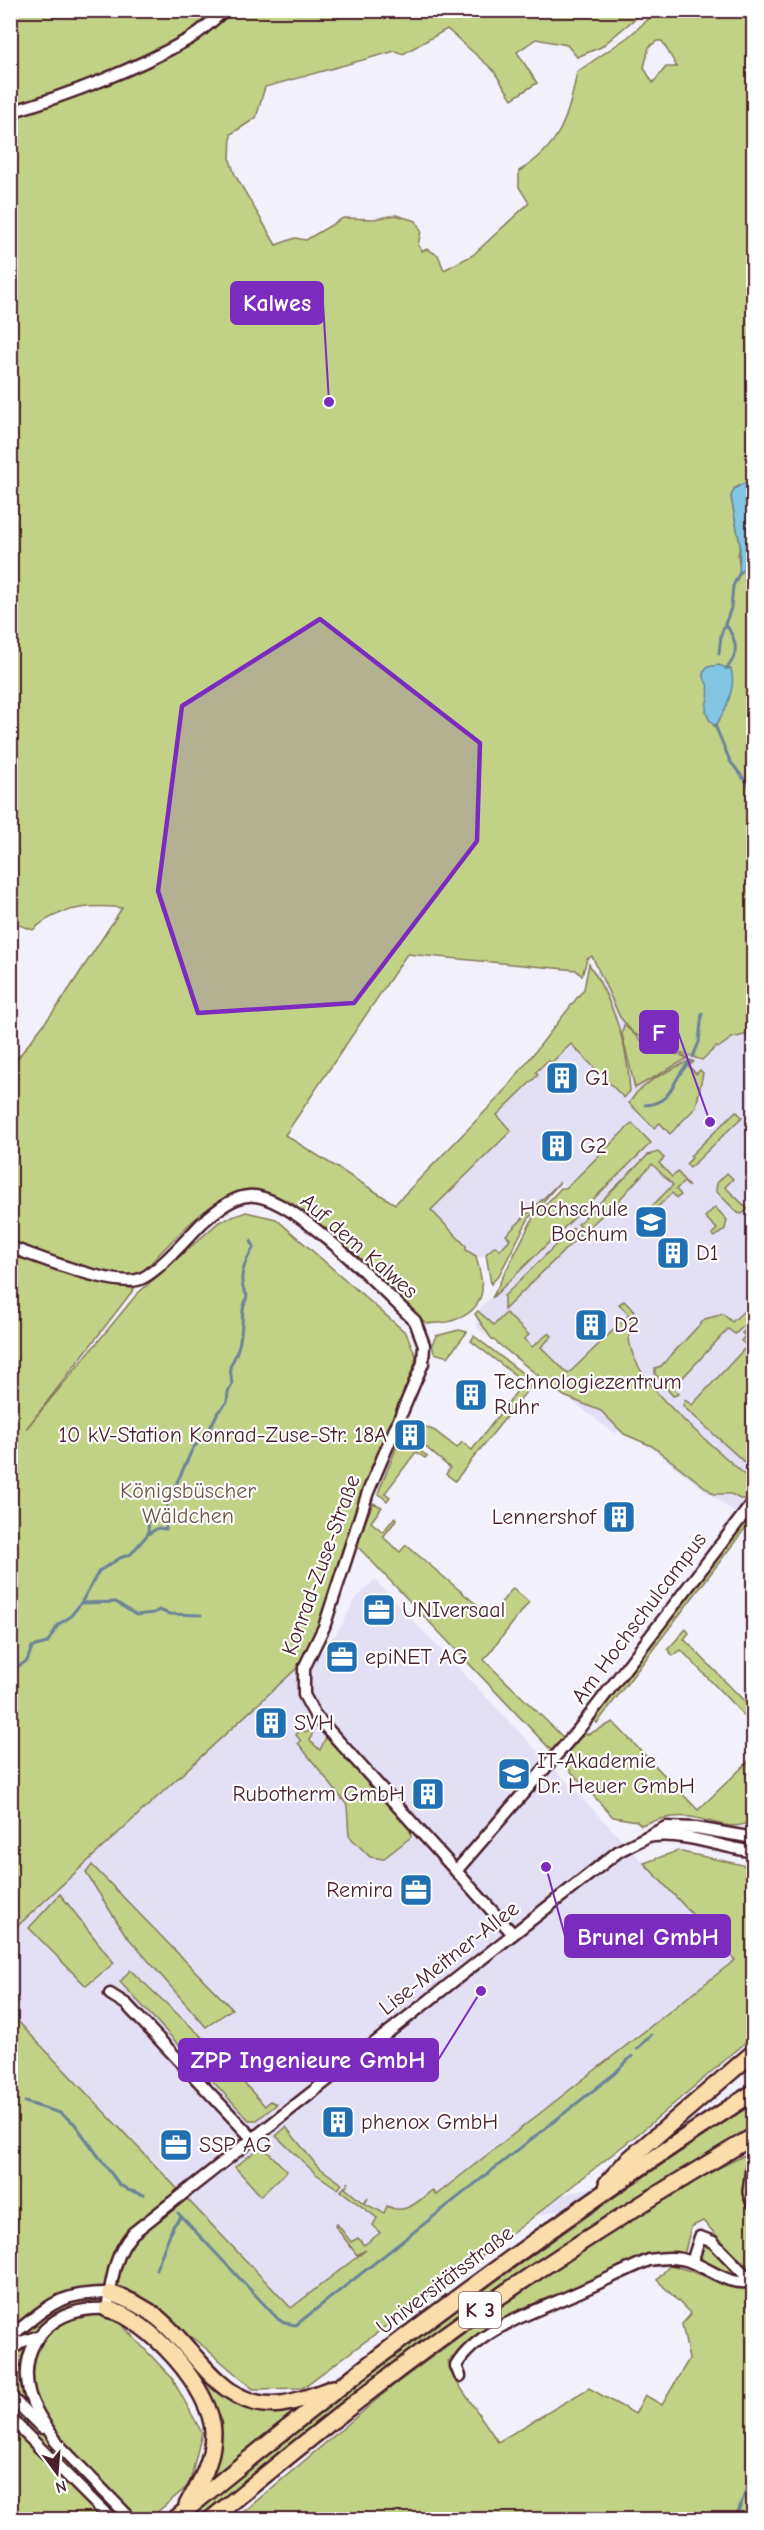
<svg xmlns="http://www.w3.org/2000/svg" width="764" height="2530" font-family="'Comic Neue',sans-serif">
	<rect width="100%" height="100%" fill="#f2f1fb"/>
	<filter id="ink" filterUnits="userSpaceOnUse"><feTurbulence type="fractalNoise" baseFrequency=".0167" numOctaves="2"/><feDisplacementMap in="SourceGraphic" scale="12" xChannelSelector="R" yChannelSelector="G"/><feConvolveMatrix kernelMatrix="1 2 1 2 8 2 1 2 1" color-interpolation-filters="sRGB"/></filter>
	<g filter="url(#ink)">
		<g fill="#e3e0f6">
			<path d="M622,939L753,1021L754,1494L737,1515L622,1426L615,1434L478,1329L475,1314L512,1274L566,1188L561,1182L507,1235L510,1238L499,1250L495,1247L477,1260L466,1250L391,1208L502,1094Z"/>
			<path d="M375,1580L735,1959L291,2309L11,2013V1932L297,1668L307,1648L322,1652L342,1625L355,1599Z"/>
			<path d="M691,2144L645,2184L608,2197L531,2217L528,2204L621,2179L644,2170Z"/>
		</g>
		<g fill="#c1d287" stroke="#867859" stroke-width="1.5" fill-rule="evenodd">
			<path d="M11,11H644L601,47L577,57L567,45L536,39L517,52L537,83L512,99L493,70L447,29L403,54L395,51L265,87L256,118L231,134L230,160L235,175L276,245L295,238L306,240L343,218L374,219L396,215L416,221L421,231L418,245L422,251L427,249L438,255L444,270L473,255L529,203L519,187V171C560,147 569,116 577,72L628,37L652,16L649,11H753L754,478L734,489L731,497L740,544L738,556L740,569L744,570L754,551L753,1033L732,1038L718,1048L716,1047L702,1060L664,1048L633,1033L620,1017L592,956L587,959L582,976L576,970L407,954L285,1135L395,1204L502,1094L584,989L589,964C613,1002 628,1046 630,1091L624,1098L571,1044L551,1063L548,1060L536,1072L538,1075L497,1115L511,1131L431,1210L466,1246V1250L476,1256C478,1266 483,1280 482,1290C479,1317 448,1325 426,1323L292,1203C277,1197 260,1188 243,1191C204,1200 165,1250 137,1277L120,1278L11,1243L10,1068L60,1003L122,908C90,904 58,907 33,930L11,922ZM657,41H662L677,67H666L653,83L644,68L649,47Z"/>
			<path d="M624,1025L643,1042L688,1058L635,1088L622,1034Z"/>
			<path d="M690,1060L694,1062L689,1066L696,1074L700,1070L703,1073L696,1107L670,1134L660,1123L654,1128L629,1103L637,1092L655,1078Z"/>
			<path d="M736,1111L742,1117L690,1168L686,1164L692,1158L690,1156Z"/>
			<path d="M632,1123L651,1143L492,1298L533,1218L561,1188H566Z"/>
			<path d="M658,1152L664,1158L659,1163L672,1177L678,1172L689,1187L684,1182L676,1189L681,1195L677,1198L672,1193L642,1222L639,1219L673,1185L652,1164L620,1199L587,1229L591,1233L588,1235L578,1224L648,1155Z"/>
			<path d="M727,1173L733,1179L725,1187L748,1209L742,1214L738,1213L716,1191L717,1183Z"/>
			<path d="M560,1182L529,1218L499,1275L491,1284L486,1254L495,1246L500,1250L510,1239L506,1235Z"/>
			<path d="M715,1207L727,1220L725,1229L715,1237L712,1234L717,1229L705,1217Z"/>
			<path d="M246,1212L276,1219L406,1333L416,1356L413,1371L353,1518L321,1621L297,1668L11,1932V1256L134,1289L26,1429L137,1294L219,1222Z"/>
			<path d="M573,1228L584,1239L581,1242L577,1238L504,1310V1296Z"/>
			<path d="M624,1301L634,1311C633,1320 628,1329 629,1338C633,1389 717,1446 751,1481L753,1490L749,1499H740L731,1494H714L652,1446L624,1434L601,1411L564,1396L491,1338L475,1314L478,1311L494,1325L506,1313L529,1335L524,1339L532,1347L549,1333L552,1336L541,1347L568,1374L629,1315L619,1304Z"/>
			<path d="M744,1311L752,1319L735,1334L728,1329L673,1388L679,1394L673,1396L655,1374V1368L661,1366L705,1319L723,1314L732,1322Z"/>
			<path d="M753,1322V1470L683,1406L685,1400L692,1405L747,1346L741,1341L745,1336L742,1333Z"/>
			<path d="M459,1330L467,1332L448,1357L434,1353L432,1344L436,1336Z"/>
			<path d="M474,1336L534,1382L455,1481L446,1474L450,1468L413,1436L415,1433L411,1430L407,1434L402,1431L407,1420L411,1421L435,1431L457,1448L462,1442L472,1450L524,1382L471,1341Z"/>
			<path d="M401,1436L427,1456L425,1458L416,1452L385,1493L390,1497L387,1501L378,1493Z"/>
			<path d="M373,1503L382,1507L371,1522L383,1532L395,1517L397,1519L383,1537L400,1552L406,1545L490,1616L513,1588L529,1602L484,1660L564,1738L553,1752L358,1547L357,1542Z"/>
			<path d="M748,1515L753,1518L597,1723L592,1718Z"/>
			<path d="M686,1629L689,1633L684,1639L753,1710V1732L747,1731L753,1725L681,1650L673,1656L668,1649Z"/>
			<path d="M613,1722L698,1810L753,1757V1819C737,1834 711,1820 691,1817C674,1815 656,1819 641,1825L637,1821L613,1817L565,1765L570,1759L566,1750L579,1734H589Z"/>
			<path d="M301,1729L305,1732L313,1731L310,1741L320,1750L326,1737L410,1829L411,1837L383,1859L370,1857L349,1836L347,1805L298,1743L301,1741L296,1735Z"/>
			<path d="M677,1851L748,1866L754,1930V2035L751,2038L643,2130L518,2229L302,2388L253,2389L203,2346L128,2290L125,2304L150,2320L209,2382L300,2409L210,2481L219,2442L165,2338L145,2319L124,2307L121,2324L172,2378L202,2433L189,2485L149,2519H11L10,2013L291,2308L366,2250L357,2255L335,2226L337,2224L351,2242L358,2238L364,2245L380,2233L373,2225L377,2218L341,2191L349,2182L345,2188L363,2203L368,2198L365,2204L384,2213L387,2206C405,2216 419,2201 432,2190L436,2195L735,1960L644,1863Z"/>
			<path d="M92,1865L232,2009L206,2027L125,1934L86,1873Z"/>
			<path d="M60,1894L114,1963L86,1986L29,1928Z"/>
			<path d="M130,1970L199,2034L265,2106L270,2101L277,2104L257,2120H249L120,1982Z"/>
			<path d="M753,2103V2128C691,2165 628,2201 567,2241C438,2326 317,2422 198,2519L187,2520C369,2370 557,2233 753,2103Z"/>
			<path d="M286,2127L317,2166L342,2184L338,2189L316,2174L276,2136Z"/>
			<path d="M262,2146L287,2171L261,2196L235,2167Z"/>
			<path d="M753,2151V2269L735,2255L703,2221L691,2227L684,2255L666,2254L513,2312L448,2361L454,2378L498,2442L589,2388L635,2414L645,2395L662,2405L689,2359L682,2324L691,2314L657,2280L670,2265C699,2272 724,2287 753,2287V2519L234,2520L393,2386L552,2268L709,2173Z"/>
			<path d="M707,2245L736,2273L737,2278L703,2261L700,2253L702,2248Z"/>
		</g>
		<g fill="#82c6e3" stroke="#6c8399" stroke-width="1.5">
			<path d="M753,478V551L739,576L740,544L731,497L734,489Z"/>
			<path d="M718,665L731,669C737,688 725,711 715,727C697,708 712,702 708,687C706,681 704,679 703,673L708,667Z"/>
		</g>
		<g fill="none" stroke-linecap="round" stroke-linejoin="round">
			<g stroke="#6c8399" stroke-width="3">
				<path d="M725,623C736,639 741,653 726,669"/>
				<path d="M719,654L721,635L731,608L733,586L740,572"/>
				<path d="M715,725L730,761L754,792"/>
				<path d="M693,1056L699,1042L702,1013"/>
				<path d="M645,1105C675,1103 671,1078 690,1062"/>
				<path d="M148,1534L149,1512"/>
				<path d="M81,1603L116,1602L136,1615L154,1613L159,1610L169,1614L201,1615"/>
				<path d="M10,1671L27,1661L32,1647L47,1643L59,1624L70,1617L81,1603L99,1571L120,1558L131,1554L148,1534L158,1528L166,1529L167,1504L193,1448L208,1432L218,1412L227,1402L228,1392L232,1384L230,1367C242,1344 241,1335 243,1310C244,1304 246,1301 247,1295C236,1282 245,1260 254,1247L251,1241"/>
				<path d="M637,2049L651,2035"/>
				<path d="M25,2102L60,2113L74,2123L119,2184L128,2190L144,2195"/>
				<path d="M178,2213L278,2319L284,2323L296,2325L614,2074L632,2056"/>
				<path d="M156,2269L173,2226L181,2217"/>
				<path d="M735,2520L754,2469"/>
			</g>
			<g stroke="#4a1f2b" stroke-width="15">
				<g id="minor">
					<path d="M10,112C69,95 136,69 189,39C202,31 213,20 225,10"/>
					<path d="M10,1247C38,1257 110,1286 137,1280C155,1276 188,1237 202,1223C213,1213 232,1197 248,1196C290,1191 383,1291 415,1321L424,1345L423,1363L368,1492L324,1627L304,1668V1695L315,1715L513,1934"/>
					<path d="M654,1836C688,1833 720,1847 754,1852"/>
					<path d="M456,1871L579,1729L754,1501"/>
					<path d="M110,1994L126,2004L252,2138"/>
					<path d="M692,2262L700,2237L713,2242L751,2281"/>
					<path d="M10,2337C49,2306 58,2292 110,2293"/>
					<path d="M10,2352L21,2342L39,2336"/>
					<path d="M460,2376L456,2366C476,2330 536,2311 572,2295C598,2284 623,2271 649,2260C662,2258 678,2256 691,2262C713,2270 728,2287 754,2281"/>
					<path d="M10,2396L42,2428"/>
					<path d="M10,2418L112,2520"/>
					<path d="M55,2441L132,2520"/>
					<path d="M59,2445C48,2429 34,2411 29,2392C17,2340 57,2305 107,2309C112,2281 113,2256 133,2233L619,1851L666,1827L696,1828L754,1838"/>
				</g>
			</g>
			<g stroke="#4a1f2b" stroke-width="20">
				<g id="highway">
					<path d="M754,2168L751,2192L754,2201"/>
					<path d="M607,2183L627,2161L754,2052"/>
					<path d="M110,2293C128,2299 143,2306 158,2318C196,2349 222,2411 281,2404C299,2402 316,2394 333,2388"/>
					<path d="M107,2309C148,2318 213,2390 213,2433C213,2461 201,2482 187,2505"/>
					<path d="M174,2520C359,2367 552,2222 754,2092"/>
					<path d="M210,2520C298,2448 387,2375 480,2310C569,2248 661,2191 754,2136"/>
				</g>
			</g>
			<use href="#minor" stroke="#fff" stroke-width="10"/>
			<use href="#highway" stroke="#faddab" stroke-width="15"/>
		</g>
	</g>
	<path fill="#7b2cbf" fill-opacity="0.2" stroke="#7b2cbf" stroke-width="4.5" stroke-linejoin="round" d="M320,619L480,743L477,841L354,1003L198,1013L158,891L182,706Z"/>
	<defs>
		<g id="building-square" transform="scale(1.725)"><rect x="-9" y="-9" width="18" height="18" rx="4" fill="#1f6fb2" stroke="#fff"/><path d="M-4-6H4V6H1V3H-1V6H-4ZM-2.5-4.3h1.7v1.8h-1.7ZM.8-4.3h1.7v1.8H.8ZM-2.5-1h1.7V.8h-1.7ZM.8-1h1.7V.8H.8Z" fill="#fff"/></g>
		<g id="university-square" transform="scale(1.725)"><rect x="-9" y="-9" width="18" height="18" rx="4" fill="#1f6fb2" stroke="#fff"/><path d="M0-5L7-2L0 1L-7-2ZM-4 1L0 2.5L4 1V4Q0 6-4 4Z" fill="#fff"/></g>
		<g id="office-square" transform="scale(1.725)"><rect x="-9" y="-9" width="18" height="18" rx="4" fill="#1f6fb2" stroke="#fff"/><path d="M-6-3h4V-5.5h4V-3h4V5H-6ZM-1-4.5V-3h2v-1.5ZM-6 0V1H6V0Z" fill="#fff"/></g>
	</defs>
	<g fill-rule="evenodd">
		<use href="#building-square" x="562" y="1078"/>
		<use href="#building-square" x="557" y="1146"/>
		<use href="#university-square" x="651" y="1222"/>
		<use href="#building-square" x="673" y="1253"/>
		<use href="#building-square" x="591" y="1325"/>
		<use href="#building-square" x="471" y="1395"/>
		<use href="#building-square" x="410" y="1435"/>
		<use href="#building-square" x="619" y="1517"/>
		<use href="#office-square" x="379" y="1610"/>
		<use href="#office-square" x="342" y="1657"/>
		<use href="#building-square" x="271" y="1723"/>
		<use href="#university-square" x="514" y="1774"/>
		<use href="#building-square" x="428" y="1794"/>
		<use href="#office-square" x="416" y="1890"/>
		<use href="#building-square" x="338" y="2122"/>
		<use href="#office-square" x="176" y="2145"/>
	</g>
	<g text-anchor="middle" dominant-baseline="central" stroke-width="4.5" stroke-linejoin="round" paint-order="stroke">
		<rect fill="#fff" stroke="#80626b" stroke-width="1.5" x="459" y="2292" width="42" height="36" rx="4.5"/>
		<g font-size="21" font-weight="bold" fill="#4a1f2b">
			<text x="480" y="2310">K 3</text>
		</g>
		<g font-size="22" fill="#4a1f2b" stroke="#fff" text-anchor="start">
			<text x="585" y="1078">G1</text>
			<text x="580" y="1146">G2</text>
			<text x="628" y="1209" text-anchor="end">Hochschule<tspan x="628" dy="25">Bochum</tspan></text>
			<text x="696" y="1253">D1</text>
			<text x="614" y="1325">D2</text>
			<text x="494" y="1382">Technologiezentrum<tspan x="494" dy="25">Ruhr</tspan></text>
			<text x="387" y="1435" text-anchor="end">10 kV-Station Konrad-Zuse-Str. 18A</text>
			<text x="596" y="1517" text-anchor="end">Lennershof</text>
			<text x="402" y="1610">UNIversaal</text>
			<text x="365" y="1657">epiNET AG</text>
			<text x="294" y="1723">SVH</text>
			<text x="537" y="1761">IT-Akademie<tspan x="537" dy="25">Dr. Heuer GmbH</tspan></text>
			<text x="405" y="1794" text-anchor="end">Rubotherm GmbH</text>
			<text x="393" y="1890" text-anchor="end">Remira</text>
			<text x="361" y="2122">phenox GmbH</text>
			<text x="199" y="2145">SSP AG</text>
		</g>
		<g font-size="22" fill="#4a1f2b" stroke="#fff">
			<text transform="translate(359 1246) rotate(41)">Auf dem Kalwes</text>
			<text transform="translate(321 1565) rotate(-70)">Konrad-Zuse-Straße</text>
			<text transform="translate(639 1618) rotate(-53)">Am Hochschulcampus</text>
			<text transform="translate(449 1958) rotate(-38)">Lise-Meitner-Allee</text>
			<text transform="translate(445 2280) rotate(-37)">Universitätsstraße</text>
		</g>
		<g font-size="22" fill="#6e5547" stroke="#fff">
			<text x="188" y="1491">Königsbüscher<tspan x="188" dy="25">Wäldchen</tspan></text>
		</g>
	</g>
	<path fill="none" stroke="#7b2cbf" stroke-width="2" d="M329 402L323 303M710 1122L678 1032M546 1867L565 1936M481 1991L438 2060"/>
	<g fill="#7b2cbf" stroke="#fff" stroke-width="2">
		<circle cx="329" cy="402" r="6"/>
		<circle cx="710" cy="1122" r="6"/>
		<circle cx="546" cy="1867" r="6"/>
		<circle cx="481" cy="1991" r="6"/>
	</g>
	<g fill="#7b2cbf" stroke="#7b2cbf" stroke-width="2">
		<rect x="231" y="282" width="92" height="42" rx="6"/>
		<rect x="640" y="1011" width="38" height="42" rx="6"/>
		<rect x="565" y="1915" width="165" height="42" rx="6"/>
		<rect x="179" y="2039" width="259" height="42" rx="6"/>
	</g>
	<g font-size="24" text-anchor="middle" font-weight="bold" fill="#fff">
		<text x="277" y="311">Kalwes</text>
		<text x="659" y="1041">F</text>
		<text x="648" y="1945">Brunel GmbH</text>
		<text x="308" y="2068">ZPP Ingenieure GmbH</text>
	</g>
	<rect width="764" height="2530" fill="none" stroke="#fff" stroke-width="36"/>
	<rect x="18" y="18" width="728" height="2494" fill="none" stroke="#4a1f2b" stroke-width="2" filter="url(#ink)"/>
	<g transform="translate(57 2473) rotate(164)" stroke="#ffffff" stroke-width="4.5" paint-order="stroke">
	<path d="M0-4.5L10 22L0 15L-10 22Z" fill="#4a1f2b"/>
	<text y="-9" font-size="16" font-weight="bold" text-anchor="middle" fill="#4a1f2b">N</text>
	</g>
</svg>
